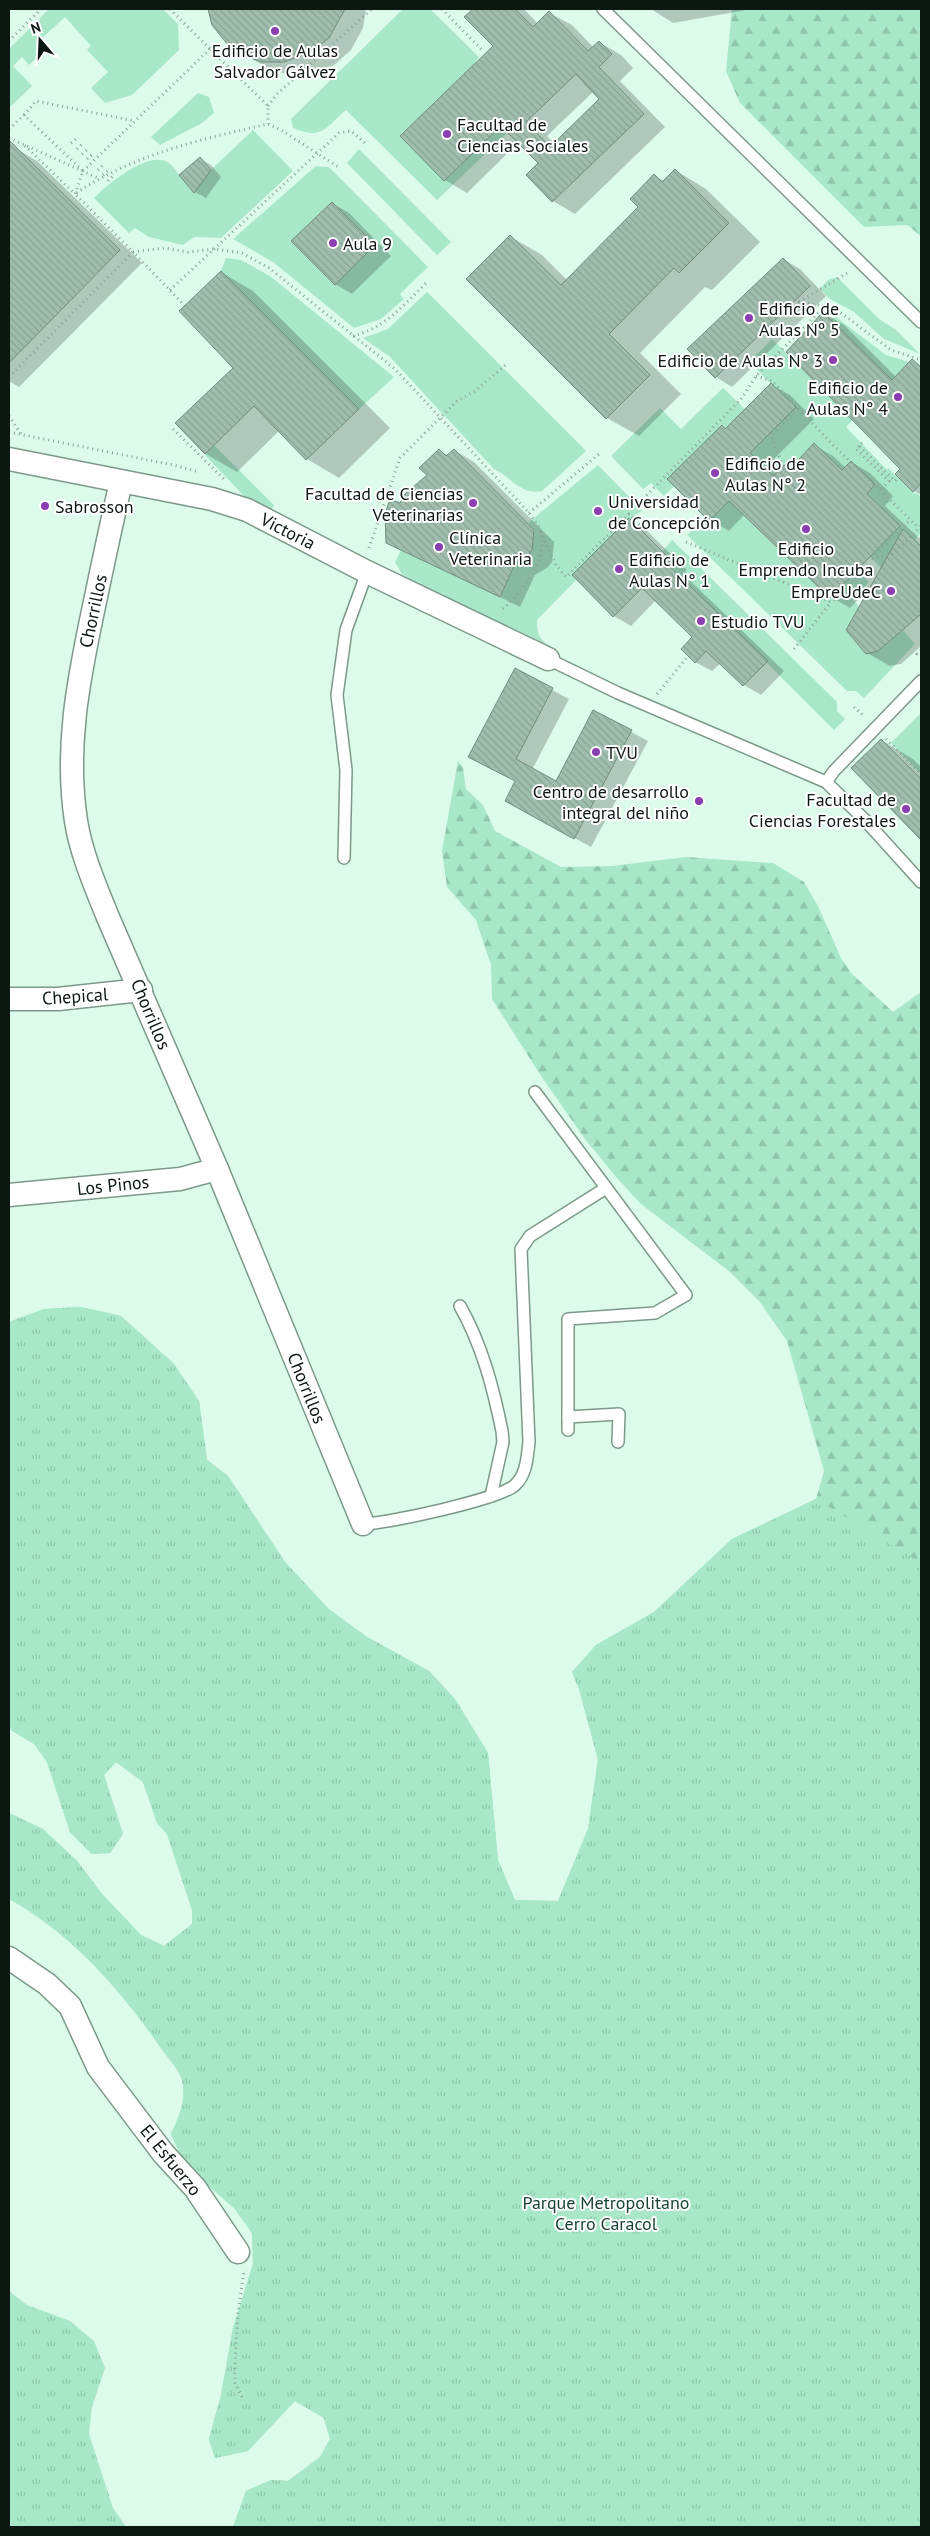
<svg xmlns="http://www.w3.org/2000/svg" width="930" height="2536" font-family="'PT Sans',sans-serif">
	<defs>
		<pattern id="forest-firs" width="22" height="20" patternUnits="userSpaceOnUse" patternTransform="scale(1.25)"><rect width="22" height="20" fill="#a8e8c8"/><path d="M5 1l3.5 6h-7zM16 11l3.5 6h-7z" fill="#8fc6ab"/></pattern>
		<pattern id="park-tufts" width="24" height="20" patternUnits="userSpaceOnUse" patternTransform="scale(1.25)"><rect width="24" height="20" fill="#a8e8c8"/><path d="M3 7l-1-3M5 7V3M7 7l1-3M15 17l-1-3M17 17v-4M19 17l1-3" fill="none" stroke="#8fc6ab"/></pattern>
		<pattern id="building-back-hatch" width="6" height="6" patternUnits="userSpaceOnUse" patternTransform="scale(1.25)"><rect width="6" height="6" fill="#a0beae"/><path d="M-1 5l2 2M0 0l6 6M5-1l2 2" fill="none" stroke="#89a395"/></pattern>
	</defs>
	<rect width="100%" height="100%" fill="#dcfbeb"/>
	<g fill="#a8e8c8">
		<path d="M49,9H163L178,24L179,50L132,95L105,103L91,88L108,72L87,50L91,46L65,17L38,42L45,49L29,65L22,57L13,66L32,86L9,108V49Z"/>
		<path d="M401,9H430L479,57L472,67L401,136L501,125L508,132L437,200L346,110C324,129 322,140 293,128L291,119L402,10Z"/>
		<path d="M198,93L209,97L214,113L202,123L160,145L151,137Z"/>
		<path d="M253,130L293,171L221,238L194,237L183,245L149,237L135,228L129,233L94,198C107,185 149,149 169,163C173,166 176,171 179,175L200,157L211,170Z"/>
		<path d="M359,149L451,242L437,255L347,163Z"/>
		<path d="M316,166L329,167L428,267L400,294L404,299L381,319L354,328L273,262L233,239Z"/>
		<path d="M226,258L241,260L270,276L394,377L359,409L221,271Z"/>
		<path d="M837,277L879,319L896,330L920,354L884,339L854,312L830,299L820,289L828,280Z"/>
		<path d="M427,292L586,451L542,491C522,496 511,477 494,469L390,357L363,338L388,329Z"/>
		<path d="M836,317L886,355L909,362L846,427L887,470L888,468L913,492L921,496V533L891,566L882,569L863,549L899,525L852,479L846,467L842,470L814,444L790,469L786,464L744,515L830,598L857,570L869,582L853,599L859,607L846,630L866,654L878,651L903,630L915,644L864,698L856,691H847L687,535L705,517L709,521L763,467L722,425L668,479L674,486L664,496L651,483L643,489L611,456L660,408L681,429L723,388L770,433L795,407L749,362L772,339L841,408L880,368L830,319Z"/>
		<path d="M214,445L274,505L271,511L245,497L205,455Z"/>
		<path d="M598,465L642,510L631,520L629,518L572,575L576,580L537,620C537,638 541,641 556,649L484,623L402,574L395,562L401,550L500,597L510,576L500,565L519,561L532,550L533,541L530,535L535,530L528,523Z"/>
		<path d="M672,540L837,702V711L845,719L834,730L667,563L662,552Z"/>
		<path d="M921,713V774L891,743Z"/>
	</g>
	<g fill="url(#forest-firs)">
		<path d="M732,9H921V236L907,225L864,227L740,103L726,71Z"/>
		<path d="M458,761L463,768L466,789L483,805L495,831L561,867L612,866L686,857L773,863L804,882L818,906L841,958L852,974L893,1012L921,992V2527H233L246,2491L271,2480L288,2481L320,2457L330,2439L324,2418L295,2401L248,2451L215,2458L209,2439L221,2395L233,2328L253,2264L252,2233L235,2209L185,2165L171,2134C179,2116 187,2100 182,2080C179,2069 167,2057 161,2048C120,1989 72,1934 9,1899V1813L43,1829L77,1861L102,1894L141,1935L164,1946L192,1924V1910L167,1834L157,1823L143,1782L116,1762L104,1775L123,1834L110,1853L92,1854L70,1832L47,1762L34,1744L9,1729V1322L44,1309L81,1307L121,1316L174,1364L199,1401L207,1460L228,1476L285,1562L329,1609L367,1637L429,1671L455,1699L488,1753L498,1860L515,1900L558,1901L588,1829L598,1760L579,1689L572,1672L596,1645L654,1612L732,1539L816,1499L824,1471L787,1341L760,1302L730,1272L641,1204L616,1177L585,1139L541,1076L492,999L491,965L476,920L447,887L442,851Z"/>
	</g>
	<g fill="url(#park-tufts)">
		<path d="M81,1307L121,1316L174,1364L199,1401L207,1460L228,1476L285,1562L329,1610L367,1637L429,1671L455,1699L488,1753L498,1860L515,1900L558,1901L588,1829L598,1759L579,1689L572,1672L596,1645L654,1612L732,1539L816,1499L921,1563V2527H233L246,2491L271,2480L288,2481L320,2457L330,2439L324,2418L295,2401L248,2451L215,2458L209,2439L221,2395L233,2328L253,2264L252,2233L235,2209L185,2165L171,2134C179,2116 187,2100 182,2080C179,2069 167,2057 161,2048C120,1989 72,1934 9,1899V1813L43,1829L77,1861L102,1894L141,1935L164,1946L192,1924V1910L167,1834L157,1823L143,1782L116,1762L104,1775L123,1834L110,1853L92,1854L70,1832L47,1762L34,1744L9,1729V1322L44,1309Z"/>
		<path d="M9,2291L27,2305L70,2321L94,2341L105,2368L92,2407L89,2434L113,2508L126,2527H9Z"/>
	</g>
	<g fill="#0003" fill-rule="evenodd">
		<path d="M209,9H366L363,28L351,50L334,65L307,74H285L266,67L243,54L213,25Z"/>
		<path d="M475,9H524L538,24L549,13L572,25L594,48L599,42L621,55L633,68L620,81L665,127L575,214L553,201L527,175L539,163L519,142L467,193L445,180L494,46L466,17ZM594,91L601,99L555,144L547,136Z"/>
		<path d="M651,9H752L673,23Z"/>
		<path d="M15,148L37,161L142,263L19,387L9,381V154Z"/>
		<path d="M200,159L211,165L221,177L206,198L195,192L181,175Z"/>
		<path d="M675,170L706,189L760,242L712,290L705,287L640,353L681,394L639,436L607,418L511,237L542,255L567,280L640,207L655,176L664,181Z"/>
		<path d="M332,203L349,213L391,256L352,294L335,284Z"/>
		<path d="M783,259L800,269L826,296L732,387L716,377Z"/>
		<path d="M221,272L253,291L390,428L339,478L307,459L279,431L237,472L206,454L177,423L235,368Z"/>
		<path d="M824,313L844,325L896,377L912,360L921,366V495L914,491L902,469Z"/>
		<path d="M771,385L790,395L814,419L768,465L777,474L786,466L792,469L814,445L833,456L846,468L851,462L870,473L893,496L885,506L919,538L921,535V646L901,664L890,666L867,653L871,586L850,608L831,597L745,514L729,531L710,520L722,427L726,429Z"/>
		<path d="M439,450L449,456L454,450L474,462L554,542L552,562L547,568L535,575L520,607L387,542L400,505L428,475Z"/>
		<path d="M629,520L646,530L687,570L683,574L784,671L761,695L744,685L721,663L712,671L695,662L694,637L656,600L631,626L614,616Z"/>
		<path d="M515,670L569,699L532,770L557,783L594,712L648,741L591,847L523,810L517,781L487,766Z"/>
		<path d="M881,740L913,759L921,767V838L852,768Z"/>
	</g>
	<g fill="url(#building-back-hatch)" stroke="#708d7e" fill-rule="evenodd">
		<path d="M208,9H345L329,38L311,52L284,62H262L242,55L228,45L212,25Z"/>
		<path d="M473,9H515L533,27L549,11L588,51L599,41L612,54L599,67L644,114L552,202L526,175L538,163L501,126L444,181L400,136L493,46L464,17ZM576,74L599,99L550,147L526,122Z"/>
		<path d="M9,140L120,250L9,363Z"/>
		<path d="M200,157L211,170L194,193L179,175Z"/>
		<path d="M675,169L729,223L679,273L674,268L609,334L650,375L606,419L466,279L510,235L561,285L638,207L630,199L654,174L662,182Z"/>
		<path d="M332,202L375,245L335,285L291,241Z"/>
		<path d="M783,258L810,286L715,378L687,349Z"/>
		<path d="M221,271L359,409L306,460L254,406L205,454L175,423L233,368L179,311Z"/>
		<path d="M823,312L892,380L912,359L921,367V483L913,492L895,474L900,469L786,352Z"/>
		<path d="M771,383L796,407L750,453L773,476L786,464L790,469L814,443L842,470L851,461L875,484L867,494L900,526L830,598L729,501L709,521L667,479L722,425L725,429Z"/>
		<path d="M439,449L446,456L454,449L534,530L532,550L527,557L515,564L500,597L386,543L385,514L390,499L400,503L405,494L427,475L419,468Z"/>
		<path d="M629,518L671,560L667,564L768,661L743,686L706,651L695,663L681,649L692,637L642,588L613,617L572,575Z"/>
		<path d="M903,529L921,546V614L878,651L866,654L846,630Z"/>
		<path d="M515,668L553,688L516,759L556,781L593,710L632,730L574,839L505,801L515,781L468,757Z"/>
		<path d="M881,739L921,779V840L851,768Z"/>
	</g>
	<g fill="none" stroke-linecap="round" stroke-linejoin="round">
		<g stroke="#7c998a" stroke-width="14">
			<g id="service">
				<path d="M603,9L921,322"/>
				<path d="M548,659L618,693L826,782L864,819L921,882"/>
				<path d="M826,782L834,771L921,681"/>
				<path d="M344,858L346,770L337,695L346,630L367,572"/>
				<path d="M535,1092L686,1295L655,1313L568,1319V1430"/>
				<path d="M460,1306C482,1345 493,1387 502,1431L503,1442L491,1496"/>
				<path d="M568,1417L619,1414L618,1442"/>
				<path d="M363,1524C385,1524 501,1499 515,1485C527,1474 527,1457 529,1442L521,1249L530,1236L606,1188"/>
			</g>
		</g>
		<g stroke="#7c998a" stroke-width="25">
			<g id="minor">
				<path d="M9,459L212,499L247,510L367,572L548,659"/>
				<path d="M121,482C111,525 102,568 93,611C78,682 65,749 76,821C81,853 95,885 107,915L217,1169L363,1524"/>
				<path d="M9,999H58L141,990"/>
				<path d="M9,1195L180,1179L217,1169"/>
				<path d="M9,1958L47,1984L70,2006L98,2067L163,2153L195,2188L238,2252"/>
			</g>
		</g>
		<g stroke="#8aa196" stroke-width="3" stroke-dasharray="1 4" stroke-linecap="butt">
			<path d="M170,9L210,49"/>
			<path d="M442,9L482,50"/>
			<path d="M9,41L41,9"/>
			<path d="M268,106L277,94L372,9"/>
			<path d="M24,115L36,101L135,121"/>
			<path d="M9,129L24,115L83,171L75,194L23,144"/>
			<path d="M9,138L98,178"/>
			<path d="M71,143L77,138"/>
			<path d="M77,149L82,144"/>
			<path d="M82,154L88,149"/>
			<path d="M87,159L93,154"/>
			<path d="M98,170L103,165"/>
			<path d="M83,171L210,49L268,106V124"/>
			<path d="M103,175L109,170"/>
			<path d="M108,181L114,175"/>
			<path d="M170,290L339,133L351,131L366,144"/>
			<path d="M798,302L833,307L891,350L921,360"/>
			<path d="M799,302L849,272"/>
			<path d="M185,306L133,252L165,248L188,252L215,249L242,253L269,268L395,369L529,513C532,518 538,524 540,529C550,557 520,596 500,611"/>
			<path d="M353,336C385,328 404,305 427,282"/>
			<path d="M756,376L772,381L832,444L919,528"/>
			<path d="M9,377L133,252L75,194C132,155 201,139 268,124L281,130L340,168"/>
			<path d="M9,416L21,434"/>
			<path d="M173,429L226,481"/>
			<path d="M9,432L173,465L199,472"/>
			<path d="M862,443L859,446L895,481L898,478"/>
			<path d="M859,446L856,449L889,481L881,490"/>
			<path d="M783,466L771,435L799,407"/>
			<path d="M643,499L742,398L756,376L825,306"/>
			<path d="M529,513L599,454"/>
			<path d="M541,532L556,565L566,577L629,514L641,526"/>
			<path d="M686,542L831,602L860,573"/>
			<path d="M369,548L400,458L457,401L475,391L508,363"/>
			<path d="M872,558L910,520"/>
			<path d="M872,559L895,553L921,526"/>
			<path d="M794,649L831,602"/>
			<path d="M921,650L917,654L921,656"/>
			<path d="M657,694L688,656"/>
			<path d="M854,707L865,717"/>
			<path d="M886,739L921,774"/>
			<path d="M242,2397L235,2383V2361L238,2313L244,2272"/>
		</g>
		<use href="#service" stroke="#fff" stroke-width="11"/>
		<use href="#minor" stroke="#fff" stroke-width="22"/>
	</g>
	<g fill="#8a3eaf" stroke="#fff" stroke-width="2">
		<circle cx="275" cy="31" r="5"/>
		<circle cx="447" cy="134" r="5"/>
		<circle cx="333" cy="243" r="5"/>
		<circle cx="749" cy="318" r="5"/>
		<circle cx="833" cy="360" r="5"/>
		<circle cx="898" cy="397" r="5"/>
		<circle cx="715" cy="473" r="5"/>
		<circle cx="473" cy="503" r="5"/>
		<circle cx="45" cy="506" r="5"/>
		<circle cx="598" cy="511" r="5"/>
		<circle cx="806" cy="529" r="5"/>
		<circle cx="439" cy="547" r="5"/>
		<circle cx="619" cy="569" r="5"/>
		<circle cx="891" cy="591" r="5"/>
		<circle cx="701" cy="621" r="5"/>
		<circle cx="596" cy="752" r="5"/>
		<circle cx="699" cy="801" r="5"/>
		<circle cx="906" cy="809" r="5"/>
	</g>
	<g text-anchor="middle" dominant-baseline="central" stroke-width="4" stroke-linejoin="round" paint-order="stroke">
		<g font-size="18" fill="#0c1712" stroke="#fff" text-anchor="start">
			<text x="275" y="50" text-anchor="middle">Edificio de Aulas<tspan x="275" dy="21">Salvador Gálvez</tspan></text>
			<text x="457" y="124">Facultad de<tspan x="457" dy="21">Ciencias Sociales</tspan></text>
			<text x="343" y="243">Aula 9</text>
			<text x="759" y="308">Edificio de<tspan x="759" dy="21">Aulas Nº 5</tspan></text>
			<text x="823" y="360" text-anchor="end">Edificio de Aulas N° 3</text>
			<text x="888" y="387" text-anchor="end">Edificio de<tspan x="888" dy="21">Aulas N° 4</tspan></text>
			<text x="725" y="463">Edificio de<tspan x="725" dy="21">Aulas N° 2</tspan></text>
			<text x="463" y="493" text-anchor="end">Facultad de Ciencias<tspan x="463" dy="21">Veterinarias</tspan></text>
			<text x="608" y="501">Universidad<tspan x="608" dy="21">de Concepción</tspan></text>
			<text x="55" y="506">Sabrosson</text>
			<text x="449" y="537">Clínica<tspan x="449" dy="21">Veterinaria</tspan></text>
			<text x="806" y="548" text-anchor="middle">Edificio<tspan x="806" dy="21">Emprendo Incuba</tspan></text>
			<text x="629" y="559">Edificio de<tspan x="629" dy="21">Aulas N° 1</tspan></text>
			<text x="881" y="591" text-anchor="end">EmpreUdeC</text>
			<text x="711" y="621">Estudio TVU</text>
			<text x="606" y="752">TVU</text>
			<text x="689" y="791" text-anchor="end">Centro de desarrollo<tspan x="689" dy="21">integral del niño</tspan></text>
			<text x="896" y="799" text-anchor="end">Facultad de<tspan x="896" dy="21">Ciencias Forestales</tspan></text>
		</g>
		<g font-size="18" fill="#0c1712" stroke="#fff">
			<text transform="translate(288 531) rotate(27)">Victoria</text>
			<text transform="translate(93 611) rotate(-78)">Chorrillos</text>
			<text transform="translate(75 996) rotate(-4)">Chepical</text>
			<text transform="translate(151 1014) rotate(67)">Chorrillos</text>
			<text transform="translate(113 1185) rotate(-6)">Los Pinos</text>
			<text transform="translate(307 1388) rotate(68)">Chorrillos</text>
			<text transform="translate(171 2160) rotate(51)">El Esfuerzo</text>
		</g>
		<g font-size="18" fill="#174330" stroke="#fff">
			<text x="606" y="2202">Parque Metropolitano<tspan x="606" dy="21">Cerro Caracol</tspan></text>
		</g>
	</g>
	<rect width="930" height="2536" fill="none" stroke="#0c1712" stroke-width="20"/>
	<g transform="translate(40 40) rotate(341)" stroke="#ffffff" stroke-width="4" paint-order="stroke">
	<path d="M0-4L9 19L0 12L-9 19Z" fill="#0c1712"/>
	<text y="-8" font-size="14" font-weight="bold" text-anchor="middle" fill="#0c1712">N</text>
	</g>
</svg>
